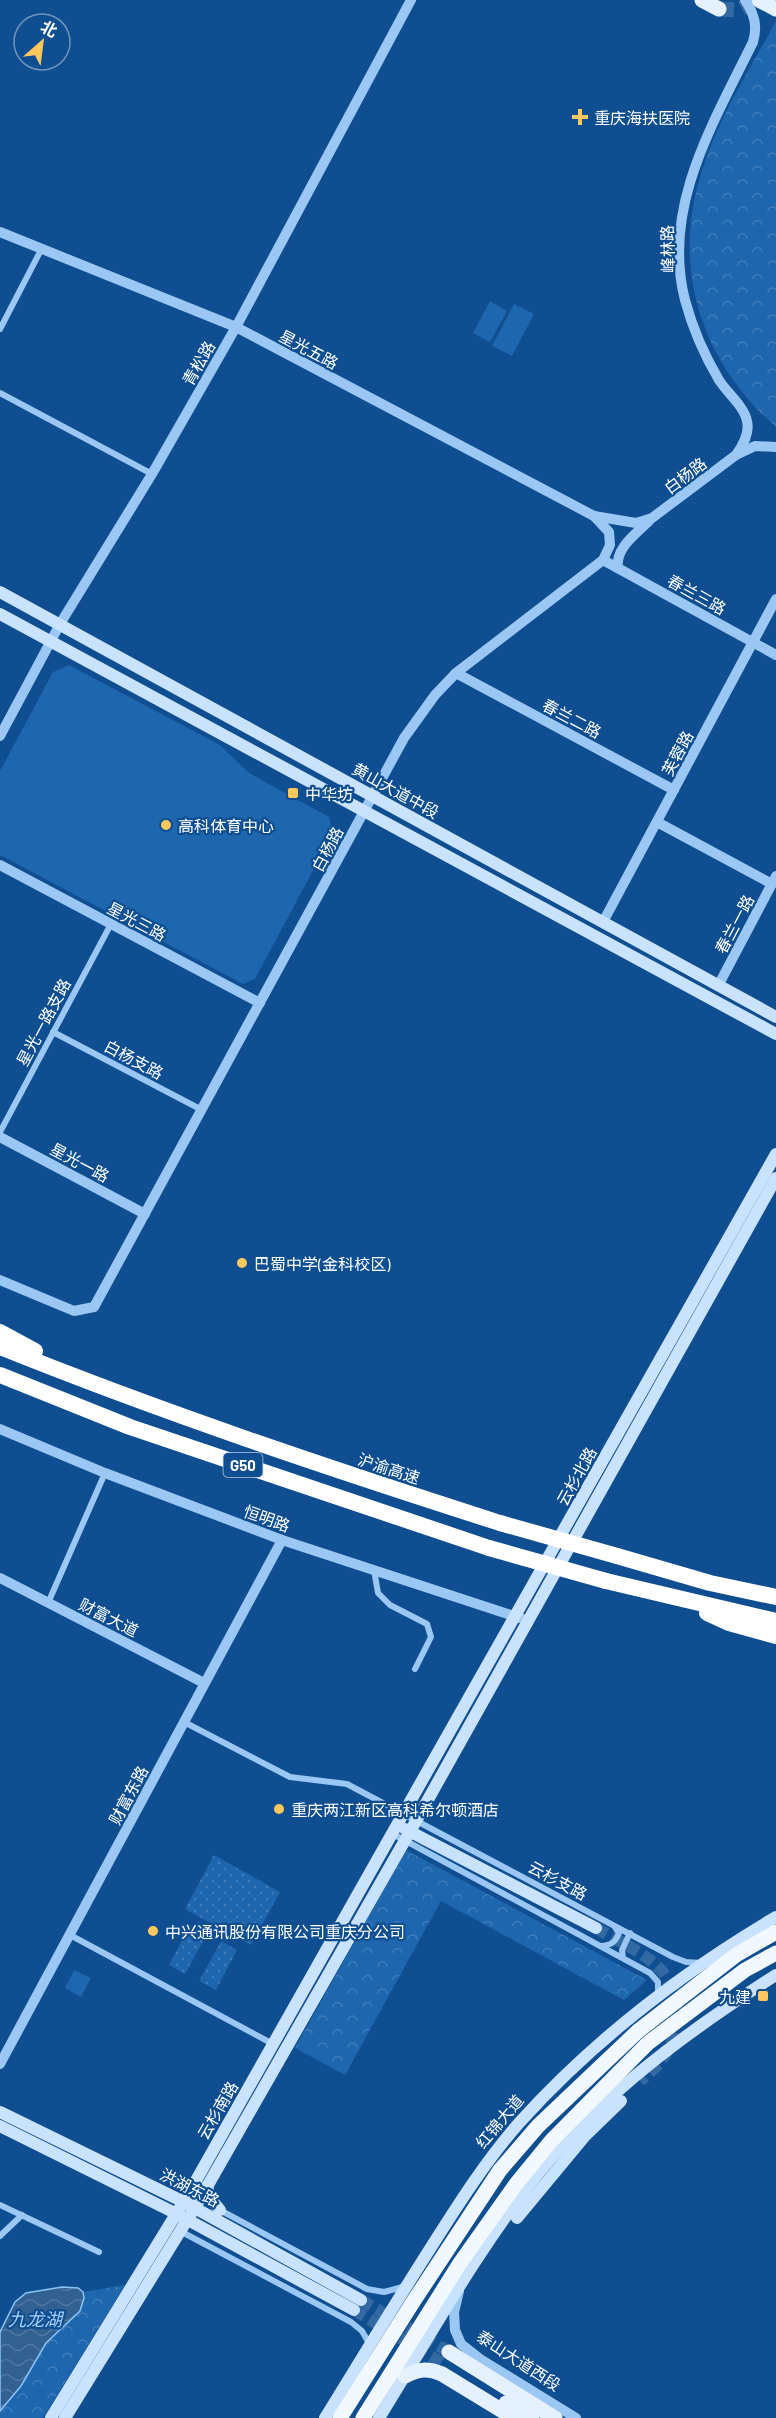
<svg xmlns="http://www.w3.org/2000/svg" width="776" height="2418" font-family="Barlow,'Noto Sans SC',sans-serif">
	<defs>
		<pattern id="grass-dots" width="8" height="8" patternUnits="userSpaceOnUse" patternTransform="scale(1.5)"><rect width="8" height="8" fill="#1e66ae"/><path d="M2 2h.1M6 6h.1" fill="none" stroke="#407dba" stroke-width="1.8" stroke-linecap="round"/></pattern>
		<pattern id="park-crowns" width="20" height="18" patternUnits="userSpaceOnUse" patternTransform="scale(1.5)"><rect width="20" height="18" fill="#1e66ae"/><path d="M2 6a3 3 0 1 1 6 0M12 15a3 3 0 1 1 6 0" fill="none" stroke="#407dba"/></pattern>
		<pattern id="water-waves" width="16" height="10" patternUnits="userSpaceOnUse" patternTransform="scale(1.5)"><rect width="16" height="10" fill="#326091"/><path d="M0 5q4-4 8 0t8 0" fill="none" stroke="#5178a2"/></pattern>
	</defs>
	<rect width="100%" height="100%" fill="#0f4e91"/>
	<g fill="url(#grass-dots)">
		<path d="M214,1855L280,1892L251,1945L185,1909Z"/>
		<path d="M190,1925L207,1934L185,1974L169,1965Z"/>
		<path d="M221,1941L237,1950L216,1990L199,1981Z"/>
	</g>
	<g fill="url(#park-crowns)">
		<path d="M776,21V427C700,361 670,265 703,168C719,116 751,68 776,21Z"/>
		<path d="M406,1850L647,1980L624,2000L441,1901L345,2075L295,2048Z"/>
		<path d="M125,2285L43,2418H0V2411L21,2386L46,2343L63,2327L84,2298L83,2292Z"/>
	</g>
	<g fill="#1e66ae">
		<path d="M490,301L507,311L490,342L473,333Z"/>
		<path d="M514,304L534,314L512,356L492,346Z"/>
		<path d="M69,665L220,745L249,773L329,817L333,833L255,979L243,984L0,855V771L53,672Z"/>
		<path d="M74,1970L91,1978L81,1997L65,1988Z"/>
	</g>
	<path fill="url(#water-waves)" stroke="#8bc3f7" stroke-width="1.5" d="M62,2287L78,2288L83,2292L84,2298L80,2311L46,2343L21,2386L0,2411V2332L15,2302L26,2293Z"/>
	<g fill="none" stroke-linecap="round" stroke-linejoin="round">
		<g stroke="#3369a2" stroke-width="12" stroke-dasharray="12 6" stroke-linecap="butt">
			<path d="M596,1928C616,1940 642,1951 659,1968C682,1991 682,2032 663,2058C657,2067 648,2074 640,2081"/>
			<path d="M361,2300L449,2352"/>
			<path d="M354,2310L442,2363"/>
		</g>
		<path stroke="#3369a2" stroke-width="15" stroke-dasharray="15 8" stroke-linecap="butt" d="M719,9L738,10L757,0"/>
		<g stroke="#9ac7f3" stroke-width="6">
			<path d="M0,329L42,248"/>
			<path d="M0,393L152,474"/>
			<path d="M53,1032L202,1110"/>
			<path d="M0,1132L111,924"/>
			<path d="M374,1570L378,1593L390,1605L427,1624L431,1637L415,1669"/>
			<path d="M48,1603L105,1473"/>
			<path d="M184,1722L290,1777L347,1784L673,1957L686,1962L701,1963"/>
			<path d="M393,1834L650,1973L658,1982V1995"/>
			<path d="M70,1935L273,2044"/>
			<path d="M601,1946C611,1945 615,1943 619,1933L615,1927"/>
			<path d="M623,1958L622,1950L630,1933"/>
			<path d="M0,2205L99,2252"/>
			<path d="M218,2209L367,2289L384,2292L406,2286"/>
			<path d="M180,2231L351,2322L362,2331L370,2345"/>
			<path d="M0,2236L22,2215"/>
		</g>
		<g stroke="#9ac7f3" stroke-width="10">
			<path d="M0,232L236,327L594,516"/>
			<path d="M736,455C743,445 750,433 747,421C744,406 727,393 719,380C703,353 693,330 685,300C661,207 714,122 753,42C758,25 754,14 745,0"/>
			<path d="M603,560L776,655"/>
			<path d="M618,568C615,548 636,534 649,521"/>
			<path d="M456,673L674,790"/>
			<path d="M0,736L60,624L152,474L236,327L411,0"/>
			<path d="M657,822L772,884"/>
			<path d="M0,865L260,1003"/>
			<path d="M603,922L776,599"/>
			<path d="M718,986L776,876"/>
			<path d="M0,1137L145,1214"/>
			<path d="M0,1280L74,1311L94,1307L404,738L435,695L456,673L603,560L610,545L609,532L594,516L636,523L652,518L736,455L755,446L776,447"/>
			<path d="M0,1429L105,1473L282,1540L523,1619"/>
			<path d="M0,1578L204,1683"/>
			<path d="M0,2064L282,1540"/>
			<path d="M459,2291L454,2312L455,2330L461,2344L480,2359L576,2418"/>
		</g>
		<g stroke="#c9e2fd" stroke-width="12">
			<path d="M0,592L776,1017"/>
			<path d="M0,614L776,1034"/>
			<path d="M405,1829L596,1928"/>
			<path d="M0,2112L184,2202L361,2300"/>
			<path d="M0,2126L177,2214L354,2310"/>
			<path d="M207,2186L210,2198L220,2210"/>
			<path d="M517,2218L585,2136L621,2101"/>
			<path d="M51,2418L189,2193L776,1154"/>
			<path d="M65,2418L200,2199L416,1821L776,1178"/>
			<path d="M325,2418C359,2363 393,2307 428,2252C456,2208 484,2163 519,2123C593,2041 681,1973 776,1917"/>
			<path d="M379,2418C430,2336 477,2250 537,2175C603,2093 688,2031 776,1975"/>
		</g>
		<g stroke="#e6f1ff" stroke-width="15">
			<path d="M702,0L719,9"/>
			<path d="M759,0L776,9"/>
			<path d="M449,2352L555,2418"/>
			<path d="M405,2376C419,2369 427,2368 442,2374L514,2418"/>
			<path d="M506,2403L532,2418"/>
		</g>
		<g stroke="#f2f8ff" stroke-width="15">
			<path d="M340,2418L413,2302L500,2170L538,2126L638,2031L736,1955L776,1932"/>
			<path d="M363,2418L460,2263L516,2184L552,2140L648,2043L745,1970L776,1953"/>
		</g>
		<g stroke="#fff" stroke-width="16">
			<path d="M0,1332L35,1351"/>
			<path d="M0,1347C164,1413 331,1469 500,1523"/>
			<path d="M0,1375L130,1427L489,1548"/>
			<path d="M617,1556L710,1583L776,1597"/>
			<path d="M606,1581L776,1621"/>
			<path d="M707,1613L729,1623L776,1636"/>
		</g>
		<g stroke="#fff" stroke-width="16">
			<path d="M500,1523L617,1556"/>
			<path d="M489,1548L606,1581"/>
		</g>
	</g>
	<g fill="#ffc85c" stroke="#0f4e91" stroke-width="2">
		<path d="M577 108h6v6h6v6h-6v6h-6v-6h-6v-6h6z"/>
		<rect x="287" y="787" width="12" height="12" rx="3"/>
		<circle cx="166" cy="825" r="6"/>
		<circle cx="242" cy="1263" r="6"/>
		<circle cx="279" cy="1809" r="6"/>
		<circle cx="153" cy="1931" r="6"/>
		<rect x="757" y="1990" width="12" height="12" rx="3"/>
	</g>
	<g text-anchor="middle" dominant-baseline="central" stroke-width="4.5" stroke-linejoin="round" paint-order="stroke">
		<rect fill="#0f4e91" stroke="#b7cade" stroke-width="1.5" x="223.5" y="1453" width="39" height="24" rx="4.5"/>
		<g font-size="15" font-weight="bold" fill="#fff">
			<text x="243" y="1465">G50</text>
		</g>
		<g font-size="16" fill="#fff" stroke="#0f4e91" text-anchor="start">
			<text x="594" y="117">重庆海扶医院</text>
			<text x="305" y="793">中华坊</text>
			<text x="178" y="825">高科体育中心</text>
			<text x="254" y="1263">巴蜀中学(金科校区)</text>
			<text x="291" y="1809">重庆两江新区高科希尔顿酒店</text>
			<text x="165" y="1931">中兴通讯股份有限公司重庆分公司</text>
			<text x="751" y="1996" text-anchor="end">九建</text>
		</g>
		<g font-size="16" fill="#fff" stroke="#0f4e91">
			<text transform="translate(667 249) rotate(-91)">峰林路</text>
			<text transform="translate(309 349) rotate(28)">星光五路</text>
			<text transform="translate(198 363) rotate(-60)">青松路</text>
			<text transform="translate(685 475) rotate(-37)">白杨路</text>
			<text transform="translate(697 594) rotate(29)">春兰三路</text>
			<text transform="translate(572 718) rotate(28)">春兰二路</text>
			<text transform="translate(677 753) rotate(-62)">芙蓉路</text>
			<text transform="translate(396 790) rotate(29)">黄山大道中段</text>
			<text transform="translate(327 849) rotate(-62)">白杨路</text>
			<text transform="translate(137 921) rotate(28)">星光三路</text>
			<text transform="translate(734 924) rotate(-62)">春兰一路</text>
			<text transform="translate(43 1022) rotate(-62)">星光一路支路</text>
			<text transform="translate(134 1059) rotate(28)">白杨支路</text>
			<text transform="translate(80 1162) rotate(28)">星光一路</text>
			<text transform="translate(389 1468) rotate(18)">沪渝高速</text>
			<text transform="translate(576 1476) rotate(-61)">云杉北路</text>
			<text transform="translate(267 1518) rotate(20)">恒明路</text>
			<text transform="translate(109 1617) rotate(27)">财富大道</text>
			<text transform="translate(128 1795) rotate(-62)">财富东路</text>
			<text transform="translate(558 1880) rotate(28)">云杉支路</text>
			<text transform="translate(217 2110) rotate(-60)">云杉南路</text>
			<text transform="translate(499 2121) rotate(-50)">红锦大道</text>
			<text transform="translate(190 2187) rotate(27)">洪湖东路</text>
			<text transform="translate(519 2360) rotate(33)">泰山大道西段</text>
		</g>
		<g font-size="18" font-style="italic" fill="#a6d1fa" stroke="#0f4e91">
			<text x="35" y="2319">九龙湖</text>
		</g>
	</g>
	<g transform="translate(42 42) rotate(28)"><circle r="28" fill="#0f4e91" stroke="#6f95bd" stroke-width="1.5"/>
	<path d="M0-4.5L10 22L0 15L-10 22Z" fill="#ffc85c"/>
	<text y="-9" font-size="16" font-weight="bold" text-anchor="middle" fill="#ffffff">北</text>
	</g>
</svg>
